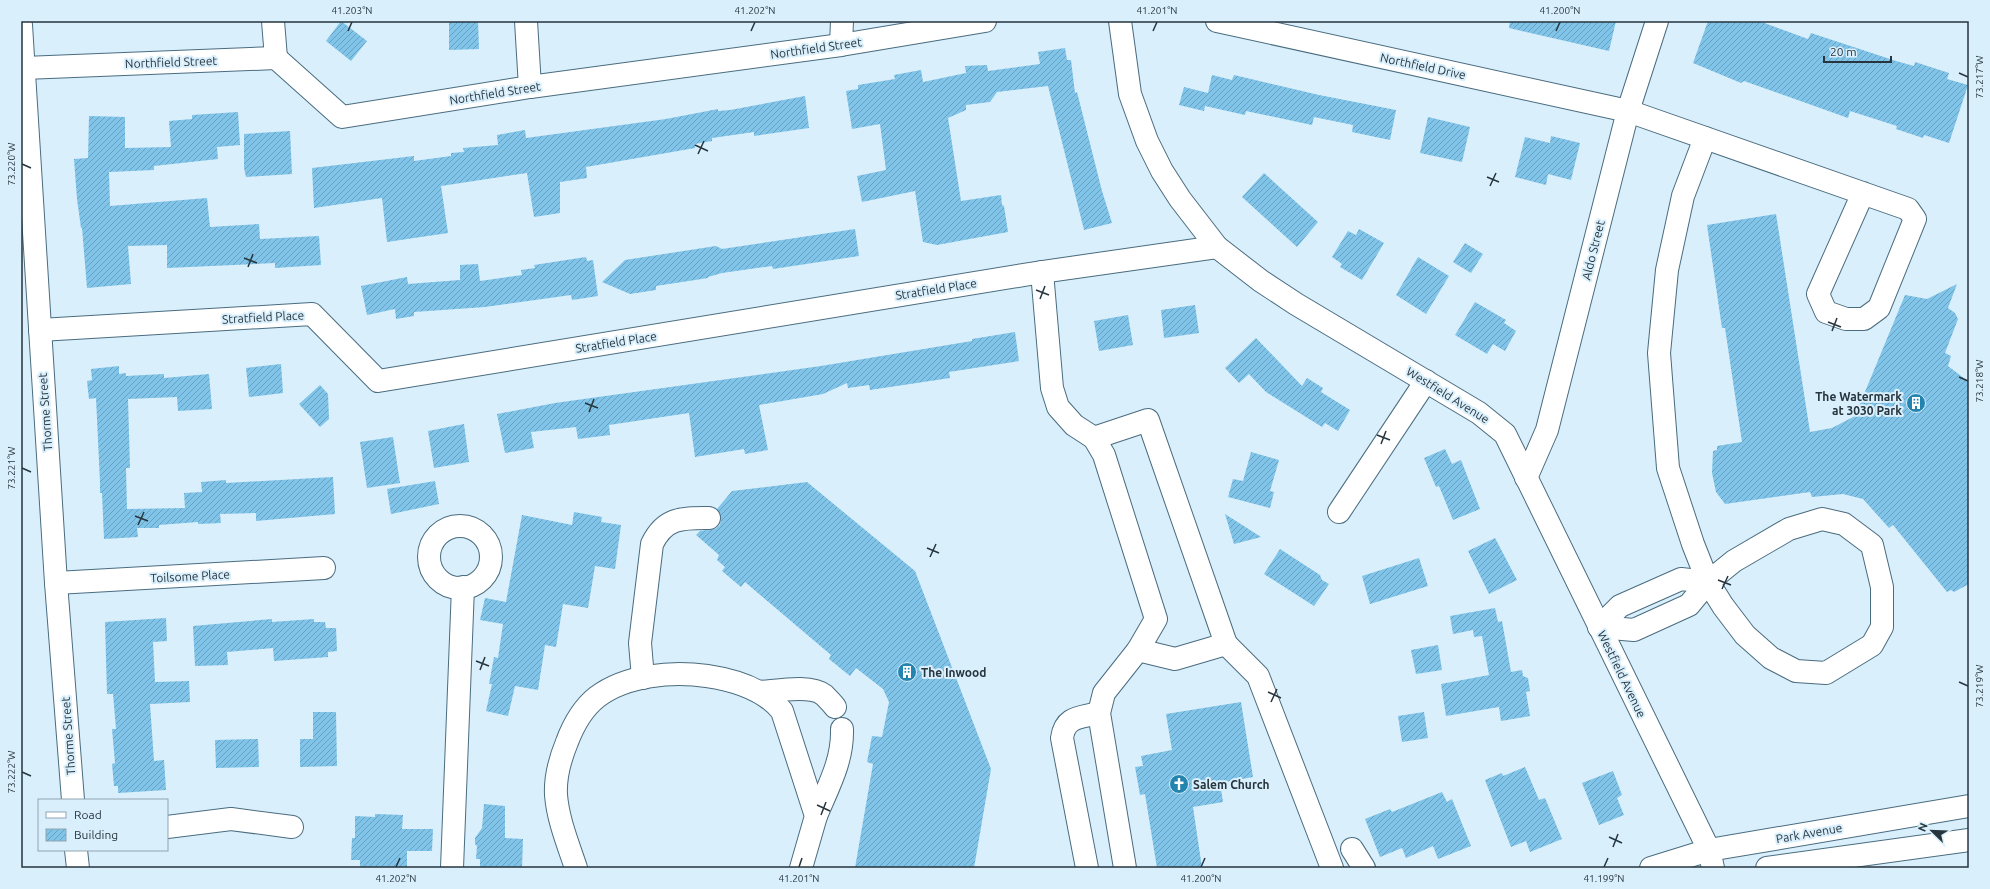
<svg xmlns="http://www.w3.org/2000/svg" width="1990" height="889" font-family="Ubuntu,sans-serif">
	<defs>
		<pattern id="building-hatch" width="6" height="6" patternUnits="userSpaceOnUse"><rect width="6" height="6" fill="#80c4e9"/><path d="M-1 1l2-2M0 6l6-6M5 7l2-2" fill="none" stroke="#69a0be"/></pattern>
	</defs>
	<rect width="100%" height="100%" fill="#d9effc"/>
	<g fill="url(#building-hatch)">
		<path d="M341,21L367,41L351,61L326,41Z"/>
		<path d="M449,21H478L479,49L449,50Z"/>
		<path d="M1510,21H1616L1609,51L1509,28Z"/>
		<path d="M1708,21H1759L1808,39L1811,33L1896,61L1914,66L1915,62L1949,73L1947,79L1968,85L1949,143L1924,135L1923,138L1896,129L1897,126L1850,111L1848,118L1744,81L1741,83L1693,63Z"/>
		<path d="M1065,48L1067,60H1071L1075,93L1077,92L1102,191L1112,223L1084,230L1048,86L997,92L990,102L966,105V110L948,118L961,201L1001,195L1002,205L1004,206L1008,232L937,245L923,242L915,191L862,202L857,176L886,170L880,124L852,129L846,91L858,89V85L895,79L894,75L921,70L923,82L966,73L965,66L987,65L988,71L1040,64L1038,52Z"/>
		<path d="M1212,75L1232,80L1234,75L1319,95L1396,110L1390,140L1352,132L1353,125L1314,117L1312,125L1246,111L1245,115L1205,106L1204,111L1179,105L1184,87L1208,93Z"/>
		<path d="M805,96L809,128L754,136V132L712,138V141L695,144V148L586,167L587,178L560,182V213L534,217L527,173L441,186L448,233L387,242L382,198L314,208L312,168L414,156V161L451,156V153L464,152L463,148L498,145L497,135L525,130L526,138L666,119L718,109V111L730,110Z"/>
		<path d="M238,112L240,145L217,147L218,159L154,166V170L109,172L110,206L207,198L210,227L259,224L260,239L319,236L321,265L275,268V263L167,268V245L128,246L131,284L87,288L82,228H81L77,199L74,159L88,158L89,116L125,117V148L171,147L169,121L192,119V115Z"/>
		<path d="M1428,117L1470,127L1462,162L1420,153Z"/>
		<path d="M290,131L292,174L246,177L244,168V134Z"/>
		<path d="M1551,136L1580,143L1571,180L1548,174L1546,185L1515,177L1525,137L1550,143Z"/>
		<path d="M1264,173L1318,222L1297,247L1242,197Z"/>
		<path d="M1776,214L1810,432L1832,428L1855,416L1905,295L1927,299L1957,284L1948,308L1955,313L1958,319L1945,353L1951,356L1948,366L1969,382V584L1954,592L1951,590L1947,592L1893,525L1889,528L1863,499L1843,494L1812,497L1810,492L1725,504L1716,492L1712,473L1713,451L1717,450V446L1742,442L1725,328H1722L1707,225Z"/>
		<path d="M855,229L859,256L773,269L772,266L722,273L708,277V278L656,286V290L630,294L602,282L625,260L716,246L722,249Z"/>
		<path d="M1359,229L1384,243L1362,280L1340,267L1342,264L1332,257L1348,231L1356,235Z"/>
		<path d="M1465,243L1483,254L1471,273L1453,262Z"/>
		<path d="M586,257L587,261L593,260L598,296L572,300L571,295L485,307L414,312V316L396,319L395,309L367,315L361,286L407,277L408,284L460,280V265L478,264L480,281L522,275L521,270L535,268L534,265Z"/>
		<path d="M1418,257L1449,276L1426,314L1396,295Z"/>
		<path d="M1475,302L1506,320L1504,323L1516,331L1505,351L1493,344L1487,354L1455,335Z"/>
		<path d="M1195,305L1199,333L1164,338L1161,310Z"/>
		<path d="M1128,315L1133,345L1099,351L1094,321Z"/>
		<path d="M1015,332L1019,361L949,372L950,378L870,390L869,385L848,388L847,383L823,394L759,405L768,450L745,454L744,449L695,457L689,413L609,425L610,435L578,439L576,427L531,432L534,448L505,453L497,414L555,403L821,366L972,341V339Z"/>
		<path d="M1256,338L1302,386L1307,378L1323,388L1321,392L1350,410L1338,431L1325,423L1322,427L1266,392L1249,374L1239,383L1225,368Z"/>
		<path d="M281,364L283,393L249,397L246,368Z"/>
		<path d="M119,366V374L126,373V376L164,374V378L209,374L212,409L178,411L177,397L128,399L130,468H126L127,509L185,508L184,493L202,492L201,482L226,480V483L333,477L335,514L256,521V513L220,514L221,523L198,524V522L159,525V528H137L138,537L104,539L102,493H100V482L96,398L89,399L87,381L92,380L91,369Z"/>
		<path d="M320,385L328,394L329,419L320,427L299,404Z"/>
		<path d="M464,424L469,462L434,468L428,431Z"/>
		<path d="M393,437L400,483L367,488L360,442Z"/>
		<path d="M1445,449L1452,464L1461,460L1480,509L1453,520L1439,486L1436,487L1424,458Z"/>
		<path d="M1251,452L1279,460L1270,491L1274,492L1270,508L1228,497L1233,479L1243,481Z"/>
		<path d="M435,481L439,504L391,514L387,489Z"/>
		<path d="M807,482L915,571L991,769L974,868H855L873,764L867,762L872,736L882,737L889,702L883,689L856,668L850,676L829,659L831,655L745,582L741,587L722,571L725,567L717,560L719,555L696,535L700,531L715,529L720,525L721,518L717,509L732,491Z"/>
		<path d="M574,512L602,517L601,522L621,525L615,569L595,566L588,608L563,604L556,647L545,645L538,690L515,686L508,716L486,711L492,684H489L494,657L498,658L503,624L480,620L485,598L506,602L522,515L572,525Z"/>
		<path d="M1225,514L1261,537L1234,544Z"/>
		<path d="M1495,538L1517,580L1489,594L1468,551Z"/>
		<path d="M1280,549L1320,575L1322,580L1329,584L1314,606L1264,574Z"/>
		<path d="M1419,558L1428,586L1370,604L1362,576Z"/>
		<path d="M1495,608L1498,622L1502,621L1511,672L1522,670L1523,676L1528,678L1530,691L1526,692L1530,716L1501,721L1499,707L1446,716L1441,684L1489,675L1482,636L1474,637L1473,630L1453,634L1450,616Z"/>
		<path d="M166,618L167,641L153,642L155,682L189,681L190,702L150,704L154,761L164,760L166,790L118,793V786H114L112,764L115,763L112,729H116L113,694H107L105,622Z"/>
		<path d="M272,619V622L314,619V622H325L326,628H336L337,651L328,652V657L274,661L273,648L227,652L228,665L195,666L193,626Z"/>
		<path d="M1438,645L1442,670L1416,674L1411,650Z"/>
		<path d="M1241,702L1253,777L1220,783L1223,802L1193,807L1202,868H1157L1145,794L1140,795L1135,767L1143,766L1141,756L1172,750L1166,714Z"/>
		<path d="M313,712H336L337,766L300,767V739H313Z"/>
		<path d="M1424,712L1428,738L1402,742L1398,716Z"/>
		<path d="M258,739L259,767L216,768L215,740Z"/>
		<path d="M1525,767L1539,800L1545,798L1562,839L1530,852L1526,841L1511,847L1485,780L1502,773L1503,776Z"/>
		<path d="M1613,771L1622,795L1617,798L1624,815L1599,825L1582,783Z"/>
		<path d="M1442,792L1447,802L1452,799L1471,846L1438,859L1433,846L1406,858L1402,848L1380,857L1365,819L1390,809L1392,812Z"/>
		<path d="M484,804L505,806V838L523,839L522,868H480V859H476L477,846L475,844V838L482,828Z"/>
		<path d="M375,814L403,815L402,829H433L432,851H407V868H360V860H351L352,838H355V816L375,817Z"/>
	</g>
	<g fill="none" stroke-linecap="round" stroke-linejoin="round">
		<g stroke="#4a6c7f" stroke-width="24">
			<g id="minor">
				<path d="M273,21L276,58"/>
				<path d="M526,21L530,87"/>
				<path d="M1120,21L1130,94L1147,141L1162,171L1180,199L1217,247L1261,281L1296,304L1479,413L1505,434L1709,850L1713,868"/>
				<path d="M1217,21L1628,111L1908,209L1915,219L1879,308L1864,319H1846L1826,312L1818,294L1863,193"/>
				<path d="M21,25L56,583L73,800"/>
				<path d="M841,45L842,21"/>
				<path d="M24,68L276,58L342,117L530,87L841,45L985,21"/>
				<path d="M1042,272L1052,388L1058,407L1074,425L1094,438L1104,455L1156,619L1138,650L1104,693L1099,713L1125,868"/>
				<path d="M40,330L312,314L378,381L1042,272L1217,247"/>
				<path d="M1094,438L1148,420L1226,644L1175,659L1138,650"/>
				<path d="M1526,478L1547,430L1628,111L1657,21"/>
				<path d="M1339,512L1426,381"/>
				<circle cx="460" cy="557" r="31"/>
				<path d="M56,583L324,568"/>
				<path d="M1599,627L1634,630L1689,605L1708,582L1734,561L1789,529L1822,519L1844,524L1872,545L1882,587V627L1872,645L1826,673L1796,671L1771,658L1745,635L1723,606L1708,582L1693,544L1668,468L1659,353L1667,270L1683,196L1705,138"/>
				<path d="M1599,627L1620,606L1681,579L1708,582"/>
				<path d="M1226,644L1258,676L1332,868"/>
				<path d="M643,678L640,643L652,544C665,517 682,518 709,518"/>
				<path d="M759,692C776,691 811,684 824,695C828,699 832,703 835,707"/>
				<path d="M816,816C828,787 843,761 842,729"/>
				<path d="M167,827L231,819L292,827"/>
				<path d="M1352,849L1364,868"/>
				<path d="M76,850L78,868"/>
				<path d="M452,868L463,587"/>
				<path d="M576,868C568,844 558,820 556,795C555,777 560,759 567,742C573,726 583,708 597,697C626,675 672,671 707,676C734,680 765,690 782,711L816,816L801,868"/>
				<path d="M1087,868L1062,738C1065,716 1080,718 1099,713"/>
			</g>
		</g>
		<g stroke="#4a6c7f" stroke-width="24">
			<g id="major">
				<path d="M1651,868L1709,850L1969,806"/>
				<path d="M1767,868L1969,840"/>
			</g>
		</g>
		<use href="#minor" stroke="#fff" stroke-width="22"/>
		<use href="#major" stroke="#fff" stroke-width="22"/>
	</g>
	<path fill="none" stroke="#26353e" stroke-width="1.5" d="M348,31L352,22M751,31L755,22M1153,31L1157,22M1556,31L1560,22M1959,73L1968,77M695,145L708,151M698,154L704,141M22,164L31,168M1487,177L1499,182M1490,186L1496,173M244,258L257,263M248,267L253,254M1036,290L1049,295M1040,299L1045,286M1828,322L1841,327M1832,331L1837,318M1959,377L1968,381M585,403L598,408M589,412L594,399M1377,435L1390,440M1381,444L1386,431M22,468L31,472M135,516L148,521M138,525L144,512M927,548L939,553M930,557L936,544M1718,580L1731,585M1722,589L1728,576M476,661L489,666M480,670L485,657M1959,682L1968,686M1268,692L1281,698M1271,702L1277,689M22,772L31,776M817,805L830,811M821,815L826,802M1609,837L1622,843M1613,847L1618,834M396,867L400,858M799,867L802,858M1201,867L1205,858M1604,867L1608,858"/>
	<defs>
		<g id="building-disc" transform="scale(1)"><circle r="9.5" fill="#2484b0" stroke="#d9effc"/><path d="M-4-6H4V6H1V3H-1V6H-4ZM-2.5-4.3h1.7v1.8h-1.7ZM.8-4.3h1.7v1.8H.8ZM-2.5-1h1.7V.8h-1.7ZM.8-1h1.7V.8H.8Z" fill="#fff"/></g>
		<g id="church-disc" transform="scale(1)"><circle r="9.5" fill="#2484b0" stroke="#d9effc"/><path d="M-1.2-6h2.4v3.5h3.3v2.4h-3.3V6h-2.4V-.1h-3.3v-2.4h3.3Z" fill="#fff"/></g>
	</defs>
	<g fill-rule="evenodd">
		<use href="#building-disc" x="1916" y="403"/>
		<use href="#building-disc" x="907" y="672"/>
		<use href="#church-disc" x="1179" y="784"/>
	</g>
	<g text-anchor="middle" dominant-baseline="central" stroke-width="4" stroke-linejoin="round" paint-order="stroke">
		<g font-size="12" fill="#26353e" stroke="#d9effc">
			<text transform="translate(816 48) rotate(-8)">Northfield Street</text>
			<text transform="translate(171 62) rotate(-2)">Northfield Street</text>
			<text transform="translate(1423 66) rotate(12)">Northfield Drive</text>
			<text transform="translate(495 93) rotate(-9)">Northfield Street</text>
			<text transform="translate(1593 250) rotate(-76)">Aldo Street</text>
			<text transform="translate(936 289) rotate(-9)">Stratfield Place</text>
			<text transform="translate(263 317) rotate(-3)">Stratfield Place</text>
			<text transform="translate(616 342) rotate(-9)">Stratfield Place</text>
			<text transform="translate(1448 395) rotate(32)">Westfield Avenue</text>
			<text transform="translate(45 412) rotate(-94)">Thorme Street</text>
			<text transform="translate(190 576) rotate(-3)">Toilsome Place</text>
			<text transform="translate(1622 674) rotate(64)">Westfield Avenue</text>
			<text transform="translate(68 736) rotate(-94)">Thorme Street</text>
			<text transform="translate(1809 833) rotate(-10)">Park Avenue</text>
		</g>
		<g font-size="12" font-weight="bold" fill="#26353e" stroke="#d9effc" text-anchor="start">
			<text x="1902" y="396" text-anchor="end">The Watermark<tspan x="1902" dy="14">at 3030 Park</tspan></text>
			<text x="921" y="672">The Inwood</text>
			<text x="1193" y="784">Salem Church</text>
		</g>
	</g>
	<rect width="1990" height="889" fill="none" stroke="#d9effc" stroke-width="44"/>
	<rect x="38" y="799" width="130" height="52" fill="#d9effc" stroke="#91a5b0"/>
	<rect x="46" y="812" width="20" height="6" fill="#ffffff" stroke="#91a5b0"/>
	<text x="74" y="819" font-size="12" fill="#26353e">Road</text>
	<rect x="46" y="829" width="20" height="12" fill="url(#building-hatch)" stroke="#91a5b0"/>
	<text x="74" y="839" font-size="12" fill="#26353e">Building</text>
	<g transform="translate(1932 831) rotate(293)" stroke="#d9effc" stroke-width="3" paint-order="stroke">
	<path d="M0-3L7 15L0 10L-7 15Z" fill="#26353e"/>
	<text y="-6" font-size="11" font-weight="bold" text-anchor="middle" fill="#26353e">N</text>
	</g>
	<path d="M1824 56v6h67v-6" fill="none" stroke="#26353e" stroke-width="2"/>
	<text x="1830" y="56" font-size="12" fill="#26353e" stroke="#d9effc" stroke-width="3" paint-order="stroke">20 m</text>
	<rect x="22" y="22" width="1946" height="845" fill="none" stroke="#26353e" stroke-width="1.5"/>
	<g font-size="10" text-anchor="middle" fill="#26353e">
		<text x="352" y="14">41.203°N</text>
		<text x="755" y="14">41.202°N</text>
		<text x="1157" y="14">41.201°N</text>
		<text x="1560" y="14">41.200°N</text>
		<text transform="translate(1979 77) rotate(-90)" y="4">73.217°W</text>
		<text transform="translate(11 164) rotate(-90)" y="4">73.220°W</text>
		<text transform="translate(1979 381) rotate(-90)" y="4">73.218°W</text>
		<text transform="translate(11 468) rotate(-90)" y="4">73.221°W</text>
		<text transform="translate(1979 686) rotate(-90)" y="4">73.219°W</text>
		<text transform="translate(11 772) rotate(-90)" y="4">73.222°W</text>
		<text x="396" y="882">41.202°N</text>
		<text x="799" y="882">41.201°N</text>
		<text x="1201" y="882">41.200°N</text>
		<text x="1604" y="882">41.199°N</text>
	</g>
</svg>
